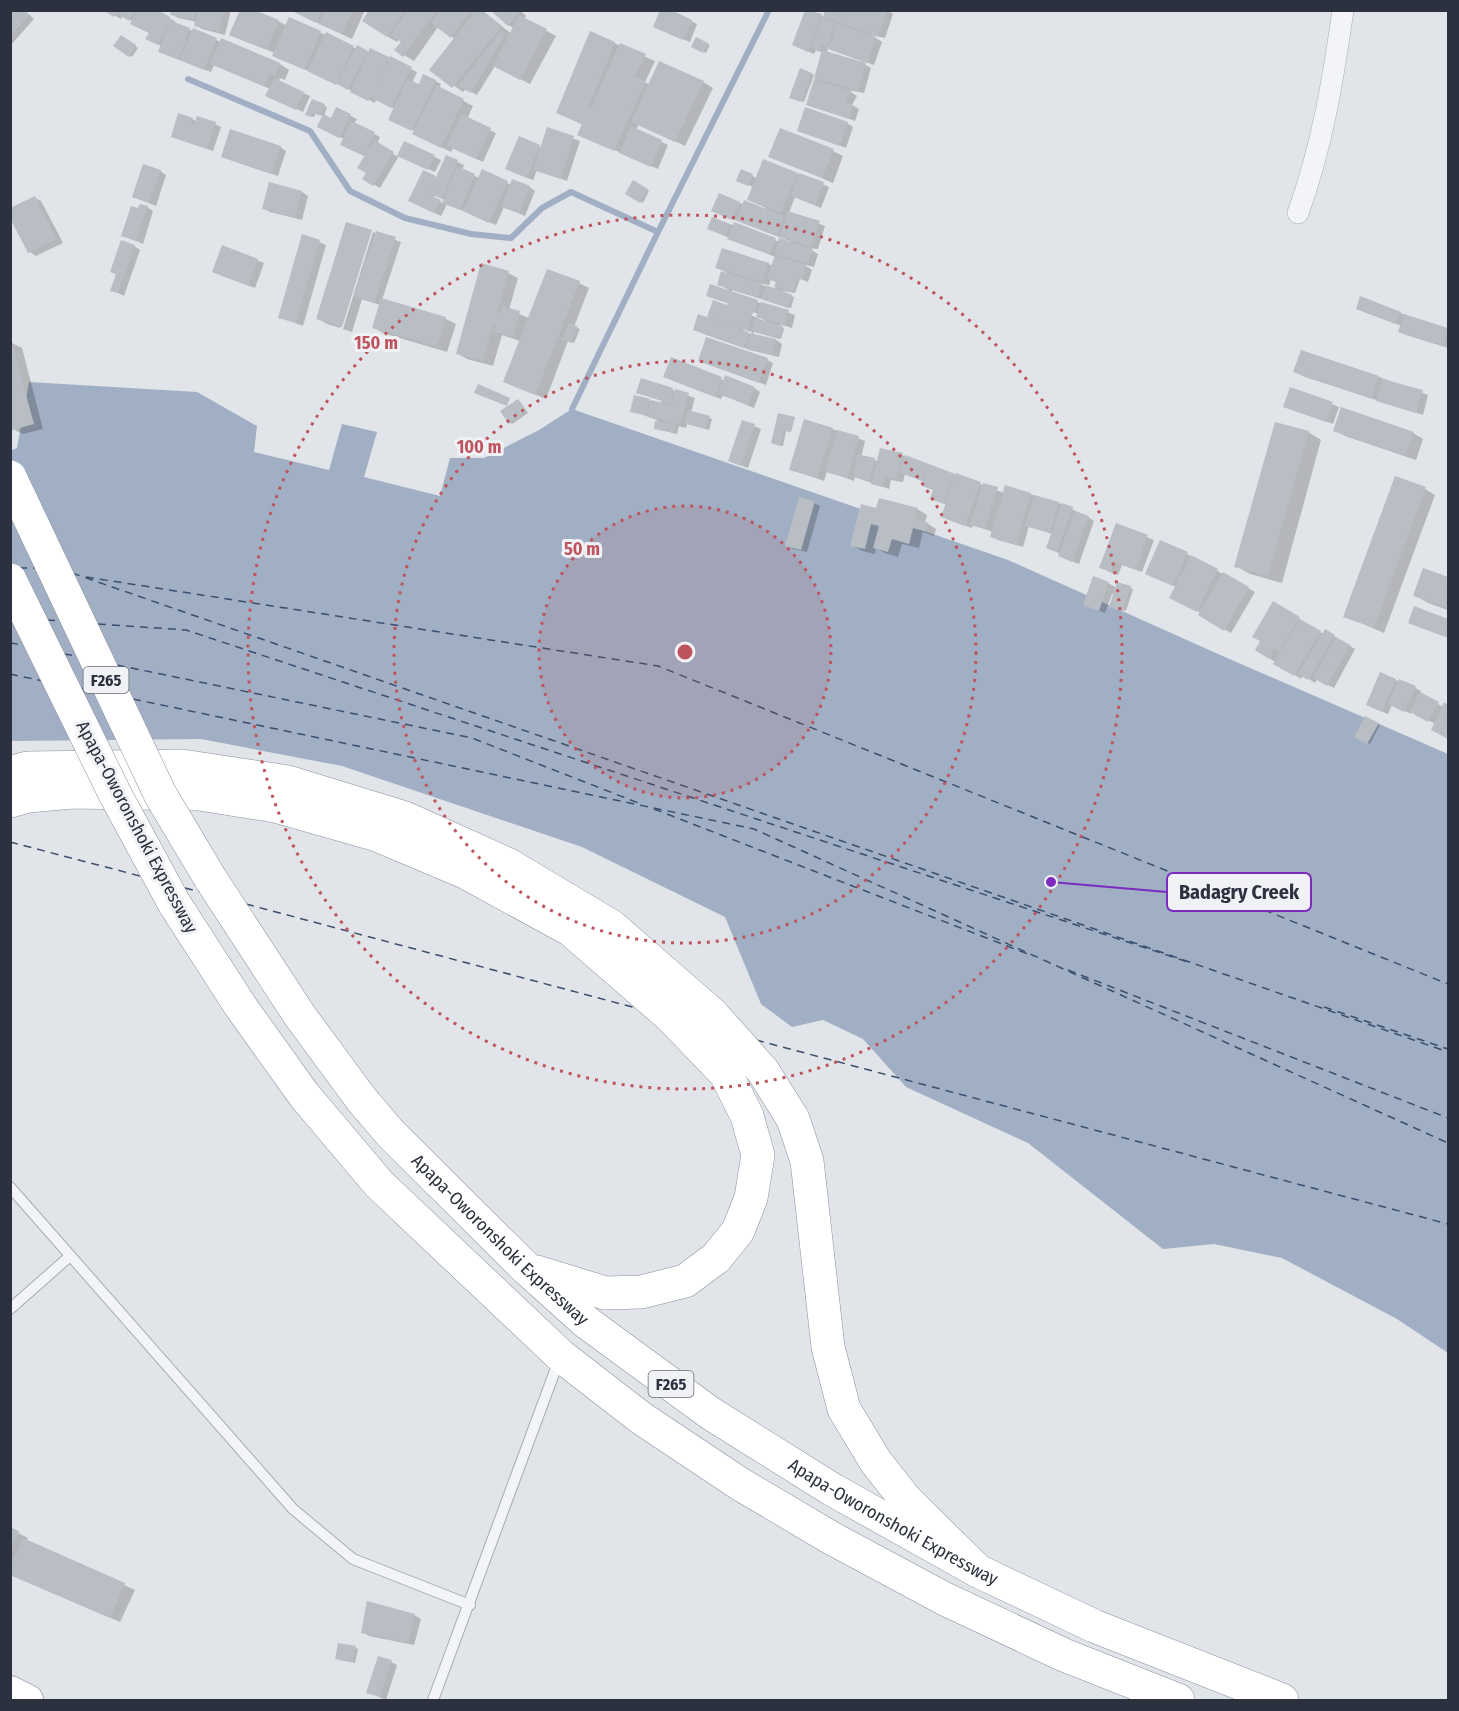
<svg xmlns="http://www.w3.org/2000/svg" width="1459" height="1711" font-family="'Fira Sans Condensed',sans-serif">
	<rect width="100%" height="100%" fill="#e1e4e8"/>
	<path fill="#a0afc4" d="M29,382L197,392L257,426L254,452L329,470L342,424L377,432L364,477L440,496L450,458H484L539,430L572,409L1008,560L1218,654L1448,754V1353L1397,1319L1282,1258L1214,1244L1163,1249L1028,1143L906,1087L863,1039L823,1020L792,1027L761,1004L725,917L582,847L342,766L201,739L11,741L10,451L17,448Z"/>
	<g fill="#0003" fill-rule="evenodd">
		<path d="M24,10L34,19L10,46V16Z"/>
		<path d="M106,10H155L176,22L175,24L221,42V40L280,64L289,70L285,80L280,78L278,82L310,96L303,112L274,99L270,89L214,65L211,72L166,55L162,46L153,42L150,33L123,15L121,19Z"/>
		<path d="M173,10H231L225,35L202,29L196,25L197,22L178,18L172,14Z"/>
		<path d="M296,10H365L352,39L305,17Z"/>
		<path d="M371,10H480L512,34L514,28L508,25L520,10L526,16L524,19L556,36L530,84L495,66L477,95L466,89L463,92L431,69L455,39L438,27L414,61L404,55L403,41L399,39L397,42L387,36Z"/>
		<path d="M806,10L824,17L827,10H887L893,14L885,38L871,35L882,42L874,65L863,61L862,63L871,68L864,93L847,90L857,96L852,105L859,109L855,121L808,104L823,53L816,50L814,54L800,48ZM828,47L862,61L861,63L827,53Z"/>
		<path d="M290,19L357,49V47L370,54L371,50L411,69L417,72L412,83L420,86L435,81L441,84L439,88L473,106L467,119L496,133L483,162L453,148L451,152L424,139L415,131L397,123L395,109L376,99L375,103L343,86L280,58L275,53L237,38L278,21L287,26Z"/>
		<path d="M691,21L697,24L690,42L661,30Z"/>
		<path d="M591,33L655,61L645,82L650,85L703,82L713,88L685,146L639,124L636,130L668,145L658,169L585,137L583,125L558,112Z"/>
		<path d="M122,37L138,48L132,57L115,46Z"/>
		<path d="M697,39L710,45L706,53L693,47Z"/>
		<path d="M801,70L814,75L804,102L794,99Z"/>
		<path d="M312,101L327,107L324,116L316,113L314,117L307,114Z"/>
		<path d="M337,109L357,119L354,124L380,137L377,144L398,157L404,143L441,160L435,172L399,156L380,188L364,179L368,173L366,156L348,148L344,139L325,130Z"/>
		<path d="M192,119L197,122L215,124L221,127L213,151L172,136Z"/>
		<path d="M847,123L853,127L846,148L799,130Z"/>
		<path d="M548,129L580,141L567,181L537,170L533,180L513,172L520,138L542,148Z"/>
		<path d="M280,147L286,151L278,176L222,157Z"/>
		<path d="M833,151L843,156L833,183L770,156Z"/>
		<path d="M447,157L464,165L462,170L479,178L482,171L511,185L529,187L535,191L525,216L504,207L496,225L447,204L441,216L416,204L424,172L437,179ZM435,195L445,200L444,204L433,198Z"/>
		<path d="M160,171L166,175L156,206L134,197Z"/>
		<path d="M797,174L829,187L821,208L795,197L789,213L825,226L818,249L808,248L818,254L814,267L803,264L812,270L808,282L800,279L795,293L783,291L782,293L794,297L791,308L732,290L731,293L795,315L792,328L779,324L784,329L781,339L754,331L753,335L776,340L782,344L779,357L750,350L701,333L708,320L714,302L758,318L759,314L710,297L729,290L719,284L729,274L717,267L768,264L773,266L775,257L711,230L713,218L780,242H792L719,214L739,203L765,210L766,208L755,203L753,187L738,180L752,176L757,178ZM771,279L778,282L775,290L757,283L769,285ZM759,317L769,323L758,321ZM743,329L752,332L751,335L743,330Z"/>
		<path d="M633,182L649,191L643,203L627,194Z"/>
		<path d="M270,184L302,192L308,196L302,220L270,212L263,208Z"/>
		<path d="M35,198L41,201L63,243L36,256L30,252L10,215Z"/>
		<path d="M147,207L153,211L143,244L123,235L139,210Z"/>
		<path d="M370,231L340,328L327,324L317,318Z"/>
		<path d="M373,232L401,242L382,300L446,319L456,324L447,352L383,333L373,327L380,305L362,299L352,332L343,329Z"/>
		<path d="M303,236L326,245L303,326L280,317Z"/>
		<path d="M134,246L140,250L124,296L112,290L118,275L111,272Z"/>
		<path d="M223,247L264,263L255,288L220,275Z"/>
		<path d="M508,273L518,278L509,310L529,318L579,283L589,288L574,327L580,329L574,343L568,341L546,399L504,381L520,341L502,335L493,366L467,359L457,353Z"/>
		<path d="M1364,312L1400,313L1448,330V348L1406,335L1400,332L1402,326Z"/>
		<path d="M10,342L22,348L43,429L23,434L13,429Z"/>
		<path d="M672,359L725,381L754,388L760,392L754,408L723,395L721,399L672,380Z"/>
		<path d="M699,360H767L773,363L766,385Z"/>
		<path d="M1295,372L1379,377L1428,395L1423,415L1305,377Z"/>
		<path d="M1291,389L1339,407L1333,424L1285,406Z"/>
		<path d="M672,390L695,398L691,412L712,419L709,430L687,424L686,428L679,426L677,434L658,429L655,428L657,420L635,412L649,401L661,403L662,401L638,392Z"/>
		<path d="M518,401L528,413L512,424L510,422Z"/>
		<path d="M780,415L786,431L783,446L775,444Z"/>
		<path d="M754,426L761,429L748,468L730,461Z"/>
		<path d="M832,429L865,441L861,457L878,461L902,455L1004,493L1006,487L1059,503L1088,517L1094,521L1079,564L1066,559L1061,554L1047,548L1052,534L1029,526L1023,547L998,540L991,536L993,532L973,525L972,528L949,520L947,505L938,501L934,490L923,485L924,482L905,474L903,482L891,480L889,489L855,477L854,481L827,471L824,481L791,469Z"/>
		<path d="M1335,430L1413,433L1423,439L1416,460L1345,436Z"/>
		<path d="M1308,432L1321,440L1282,583L1250,574L1236,566Z"/>
		<path d="M1425,489L1435,495L1384,633L1345,616Z"/>
		<path d="M814,503L820,506L807,552L793,549L787,545Z"/>
		<path d="M917,509L927,515L925,522L936,529L934,536L923,532L919,548L902,544L898,557L885,553L876,548L875,554L862,551L852,545L878,510Z"/>
		<path d="M1116,525L1154,540L1142,572L1122,565L1118,575L1107,571Z"/>
		<path d="M1187,554L1255,592L1231,633L1200,615L1201,613L1177,601V587L1153,577Z"/>
		<path d="M1424,570L1448,578V610L1428,603L1415,595Z"/>
		<path d="M1108,583L1117,588L1118,583L1133,589L1126,611L1112,606L1115,595L1112,594L1105,613L1085,605Z"/>
		<path d="M1274,603L1323,634L1325,631L1355,649L1334,688L1317,679L1315,683L1303,675L1301,679L1257,650L1262,641Z"/>
		<path d="M1381,674L1415,688L1421,691L1420,694L1443,707L1444,704L1448,706V738L1439,733L1435,724L1412,711L1411,714L1392,705L1388,714L1374,708Z"/>
		<path d="M1366,718L1380,725L1370,744L1356,737Z"/>
		<path d="M10,1529L28,1538L26,1541L135,1590L120,1622L19,1578L13,1563L10,1562Z"/>
		<path d="M414,1615L421,1619L414,1645L369,1636L363,1632Z"/>
		<path d="M355,1648L358,1649L355,1663L339,1660Z"/>
		<path d="M391,1662L397,1665L386,1700L368,1692Z"/>
	</g>
	<g fill="none" stroke-linecap="round" stroke-linejoin="round">
		<g stroke="#a0afc4" stroke-width="6">
			<path d="M188,79L310,131L350,191L405,218L471,234L511,238L542,208L571,192L658,232"/>
			<path d="M572,409L658,232L769,10"/>
		</g>
		<g stroke="#3a4e6d" stroke-width="1.5" stroke-dasharray="8 6" stroke-linecap="butt">
			<path d="M19,568H35"/>
			<path d="M72,573L1448,1052"/>
			<path d="M86,577L658,666L1448,984"/>
			<path d="M47,620L60,621"/>
			<path d="M98,624L186,630L1188,962"/>
			<path d="M10,643L24,645"/>
			<path d="M64,654L77,656"/>
			<path d="M117,665L472,738L641,804"/>
			<path d="M10,674L43,681"/>
			<path d="M80,688L93,691"/>
			<path d="M133,699L754,829L1448,1143"/>
			<path d="M654,809L1033,956"/>
			<path d="M10,842L140,876"/>
			<path d="M185,888L201,892"/>
			<path d="M246,904L636,1008"/>
			<path d="M1068,970L1448,1118"/>
			<path d="M1324,1007L1448,1049"/>
			<path d="M756,1040L1448,1224"/>
		</g>
	</g>
	<g fill="#b9bdc4">
		<path d="M13,10H24L29,15L10,36V13Z"/>
		<path d="M103,10H135L129,21L116,13L114,17Z"/>
		<path d="M137,10H158L170,17L169,20L190,28L179,59L158,52L169,22L158,45L145,39L149,33L130,24Z"/>
		<path d="M171,10H196L193,20L170,15Z"/>
		<path d="M198,10H224L219,32L194,26Z"/>
		<path d="M240,10H254L279,20L267,50L229,35Z"/>
		<path d="M294,10H322L316,23L294,12Z"/>
		<path d="M325,10H353L342,34L319,24Z"/>
		<path d="M369,10H404L387,37L362,21Z"/>
		<path d="M408,10H437L403,57L394,50L401,42L390,35Z"/>
		<path d="M440,10H471L451,38L431,23Z"/>
		<path d="M476,10H482L502,26L452,88L429,70Z"/>
		<path d="M490,10H520L521,11L508,26Z"/>
		<path d="M660,10H671L692,20L683,40L653,27Z"/>
		<path d="M805,10L822,14L821,17L817,15L821,18L808,52L792,45Z"/>
		<path d="M825,10H887L878,36L823,17Z"/>
		<path d="M519,15L547,29L520,80L493,66Z"/>
		<path d="M289,17L321,31L305,70L272,56Z"/>
		<path d="M822,18L836,23L827,47L822,45L820,52L811,48Z"/>
		<path d="M837,23L876,37L867,63L828,49Z"/>
		<path d="M193,28L217,38L204,70L180,60Z"/>
		<path d="M501,31L505,35L471,93L458,86Z"/>
		<path d="M590,31L615,42L588,109L590,110L620,43L646,54L635,77L646,81L614,151L577,135L582,124L556,113Z"/>
		<path d="M326,32L354,46L336,85L307,71Z"/>
		<path d="M121,35L136,45L129,57L113,46Z"/>
		<path d="M696,37L708,43L703,53L691,47Z"/>
		<path d="M221,38L280,63L275,76L270,73L264,86L210,64Z"/>
		<path d="M357,45L368,51L348,90L337,84Z"/>
		<path d="M370,48L389,57L378,82L390,56L412,67L391,108L370,97L368,101L350,92Z"/>
		<path d="M822,50L866,63L858,91L814,78Z"/>
		<path d="M659,61L704,81L675,142L631,122Z"/>
		<path d="M800,68L812,73L810,77L808,76L810,78L801,102L789,98Z"/>
		<path d="M423,74L436,80L412,131L388,120L407,79L419,84Z"/>
		<path d="M274,78L304,92L296,110L265,96Z"/>
		<path d="M814,79L852,91L845,102L853,105L849,119L806,105Z"/>
		<path d="M436,85L464,99L441,148L412,134Z"/>
		<path d="M312,99L325,104L321,116L313,113L312,117L305,115Z"/>
		<path d="M336,107L351,114L339,138L317,127L323,114L331,118Z"/>
		<path d="M805,107L848,122L840,146L797,131Z"/>
		<path d="M178,113L193,118L191,123L194,125L197,116L216,122L207,149L171,137Z"/>
		<path d="M461,114L491,128L476,159L447,146Z"/>
		<path d="M351,121L375,132L364,156L340,145Z"/>
		<path d="M631,126L662,140L651,167L619,153Z"/>
		<path d="M547,127L574,136L561,179L533,170Z"/>
		<path d="M780,128L834,149L822,178L768,157Z"/>
		<path d="M230,129L281,146L271,174L221,157Z"/>
		<path d="M519,136L540,145L527,178L505,169Z"/>
		<path d="M374,140L394,152L373,186L362,179L366,173L357,168Z"/>
		<path d="M404,141L435,155L428,170L397,156Z"/>
		<path d="M446,155L458,160L442,199L429,193Z"/>
		<path d="M763,159L798,173L781,213L747,200Z"/>
		<path d="M143,164L161,170L149,203L132,197Z"/>
		<path d="M457,166L475,174L460,210L442,203Z"/>
		<path d="M482,169L508,181L489,223L463,211Z"/>
		<path d="M741,169L753,174L748,186L736,181Z"/>
		<path d="M423,170L436,176L428,194L441,200L434,213L408,201Z"/>
		<path d="M799,173L824,182L815,205L790,196Z"/>
		<path d="M512,179L530,186L519,213L501,207Z"/>
		<path d="M633,180L648,189L640,203L625,194Z"/>
		<path d="M269,182L302,191L295,218L262,209Z"/>
		<path d="M719,193L740,202L732,220L711,211Z"/>
		<path d="M35,196L57,239L28,253L10,218V208Z"/>
		<path d="M744,200L784,216L777,236L736,220Z"/>
		<path d="M140,204L148,206L136,241L121,236L131,206L138,208Z"/>
		<path d="M787,211L820,221L811,247L780,237Z"/>
		<path d="M712,217L730,224L725,236L707,229Z"/>
		<path d="M346,222L372,230L342,327L316,319Z"/>
		<path d="M734,222L776,238L770,253L768,254L727,239Z"/>
		<path d="M376,231L396,237L374,303L354,297Z"/>
		<path d="M302,234L320,240L296,323L278,318Z"/>
		<path d="M779,238L813,249L808,264L775,254Z"/>
		<path d="M121,240L135,245L118,293L110,291L116,274L110,272Z"/>
		<path d="M222,245L258,259L249,286L212,272Z"/>
		<path d="M722,248L769,263L763,282L715,268Z"/>
		<path d="M775,255L806,265L802,279L797,278L793,293L774,287L776,282L767,279Z"/>
		<path d="M481,263L509,271L497,313L500,314L502,306L520,311L513,337L494,332L496,326L493,325L483,361L456,354Z"/>
		<path d="M547,269L580,281L535,395L503,382Z"/>
		<path d="M721,271L762,284L758,297L717,285Z"/>
		<path d="M710,284L758,300L754,313L743,309L753,313L747,330L707,317L713,300L727,305L728,303L706,296Z"/>
		<path d="M766,285L792,295L788,308L761,299Z"/>
		<path d="M1360,296L1401,312L1396,324L1356,309Z"/>
		<path d="M381,298L446,317L437,347L372,328Z"/>
		<path d="M761,302L789,310L785,325L756,317Z"/>
		<path d="M698,314L749,332L744,348L693,330Z"/>
		<path d="M1404,314L1448,328L1444,346L1398,332Z"/>
		<path d="M755,318L783,326L779,339L751,331Z"/>
		<path d="M569,323L578,327L571,343L562,339Z"/>
		<path d="M750,333L776,339L772,355L746,348Z"/>
		<path d="M10,336L34,424L12,430L10,425Z"/>
		<path d="M706,337L768,358L759,383L698,361Z"/>
		<path d="M1301,350L1379,376L1372,399L1293,372Z"/>
		<path d="M671,357L722,377L715,397L663,377Z"/>
		<path d="M725,375L755,387L748,405L718,394Z"/>
		<path d="M641,378L673,388L671,396L672,397L675,389L689,393L680,425L647,416L651,400L682,407L636,393Z"/>
		<path d="M1382,379L1423,390L1416,413L1376,401Z"/>
		<path d="M478,384L510,398L507,406L474,393Z"/>
		<path d="M1290,387L1333,402L1326,422L1283,407Z"/>
		<path d="M634,395L650,399L646,415L630,412Z"/>
		<path d="M518,399L527,411L509,424L500,411Z"/>
		<path d="M1341,407L1414,432L1405,456L1333,431Z"/>
		<path d="M688,410L710,416L706,429L684,423Z"/>
		<path d="M778,413L795,417L791,432L784,431L780,446L771,443Z"/>
		<path d="M804,419L833,428L817,478L789,470Z"/>
		<path d="M742,420L755,424L741,466L728,461Z"/>
		<path d="M655,421L676,425L674,433L654,429Z"/>
		<path d="M1275,422L1309,431L1268,576L1234,567Z"/>
		<path d="M837,430L859,436L848,478L825,472Z"/>
		<path d="M880,448L903,453L896,480L885,477L882,487L871,484Z"/>
		<path d="M857,454L875,458L870,481L853,477Z"/>
		<path d="M905,455L929,464L922,481L899,472Z"/>
		<path d="M929,464L955,474L944,504L930,499L933,490L922,486Z"/>
		<path d="M956,473L981,482L965,526L941,517Z"/>
		<path d="M1395,476L1426,487L1374,628L1343,617Z"/>
		<path d="M983,483L998,487L985,529L970,525Z"/>
		<path d="M1005,485L1031,493L1016,545L990,537Z"/>
		<path d="M1034,495L1059,502L1050,533L1025,526Z"/>
		<path d="M799,497L815,501L801,550L785,546Z"/>
		<path d="M879,498L918,508L915,519L927,522L925,531L913,528L909,544L892,539L888,552L873,548L879,526L871,524L865,549L850,546L861,504L876,508Z"/>
		<path d="M1062,503L1073,507L1057,552L1046,548Z"/>
		<path d="M1075,511L1089,516L1072,562L1058,556Z"/>
		<path d="M1116,523L1148,535L1136,570L1115,562L1111,572L1099,568Z"/>
		<path d="M1160,540L1188,552L1173,586L1145,574Z"/>
		<path d="M1191,555L1218,569L1197,612L1169,598Z"/>
		<path d="M1423,568L1448,577V608L1413,596Z"/>
		<path d="M1223,572L1249,587L1224,631L1198,615Z"/>
		<path d="M1093,576L1109,582L1099,611L1083,605Z"/>
		<path d="M1117,582L1131,586L1123,612L1109,607Z"/>
		<path d="M1273,601L1300,617L1279,652L1274,649L1269,659L1255,650L1260,641L1252,637Z"/>
		<path d="M1414,606L1448,619V638L1408,623Z"/>
		<path d="M1300,619L1321,631L1294,676L1273,664Z"/>
		<path d="M1325,629L1335,635L1308,680L1298,674Z"/>
		<path d="M1336,637L1350,645L1327,686L1313,678Z"/>
		<path d="M1380,672L1396,679L1382,712L1366,705Z"/>
		<path d="M1399,679L1416,686L1404,712L1388,704Z"/>
		<path d="M1420,692L1439,702L1428,722L1410,712Z"/>
		<path d="M1444,702L1448,705V739L1431,730Z"/>
		<path d="M1365,716L1379,723L1367,744L1354,737Z"/>
		<path d="M10,1527L19,1531L11,1550H10Z"/>
		<path d="M23,1538L125,1583L110,1618L10,1575V1566Z"/>
		<path d="M367,1601L415,1614L408,1643L361,1633Z"/>
		<path d="M338,1643L356,1646L353,1662L335,1659Z"/>
		<path d="M378,1656L392,1660L380,1697L366,1693Z"/>
	</g>
	<g fill="none" stroke-linecap="round" stroke-linejoin="round">
		<g stroke="#a7abb2" stroke-width="12">
			<g id="lane">
				<path d="M10,1187L293,1509L353,1559L470,1605"/>
				<path d="M10,1309L70,1256"/>
				<path d="M433,1700L559,1360"/>
			</g>
		</g>
		<g stroke="#a7abb2" stroke-width="22">
			<path id="street" d="M1298,213C1322,147 1333,80 1343,10"/>
		</g>
		<g stroke="#a7abb2" stroke-width="32">
			<path id="secondary" d="M10,1691L28,1700"/>
		</g>
		<g stroke="#8a909d" stroke-width="34">
			<g id="highway">
				<path d="M10,773L28,768L182,766L288,782L405,818L507,864L611,926L712,1014L763,1071L793,1119L807,1161L828,1347L844,1409L876,1462L906,1500L978,1571"/>
				<path d="M10,801L28,796L73,792L200,794L275,806L377,835L465,872L571,930L670,1016L726,1074L747,1116L758,1155L751,1198L738,1231L716,1258L685,1281L641,1292L605,1293L537,1272"/>
				<path id="s1" d="M210,878L300,1016L362,1100L391,1134L527,1269L586,1322L710,1413L833,1490L978,1571L1094,1626L1282,1700"/>
				<path d="M174,903L241,1007L304,1095L379,1184L561,1356L641,1418L740,1484L833,1539L945,1599L1064,1655L1178,1700"/>
			</g>
		</g>
		<use href="#lane" stroke="#f3f4f7" stroke-width="10"/>
		<use href="#street" stroke="#f3f4f7" stroke-width="21"/>
		<use href="#secondary" stroke="#fff" stroke-width="30"/>
		<use href="#highway" stroke="#fff" stroke-width="33"/>
		<g stroke="#8a909d" stroke-width="34" stroke-linecap="butt">
			<g id="highway-bridge">
				<path d="M10,477L160,794L210,878"/>
				<path d="M10,580L115,794L174,903"/>
			</g>
		</g>
		<use href="#highway-bridge" stroke="#fff" stroke-width="33"/>
	</g>
	<circle cx="685" cy="652" r="146" fill="#be555e" fill-opacity=".12"/>
	<g fill="none" stroke="#be555e" stroke-width="3" stroke-dasharray="3 6">
		<circle cx="685" cy="652" r="146"/>
		<circle cx="685" cy="652" r="291"/>
		<circle cx="685" cy="652" r="437"/>
	</g>
	<g text-anchor="middle" dominant-baseline="central" stroke-width="6" stroke-linejoin="round" paint-order="stroke">
		<g fill="#f1f2f6" stroke="#666b75" stroke-width="1.5">
			<rect x="83.5" y="667" width="45" height="26" rx="4.5"/>
			<rect x="648.5" y="1371" width="45" height="26" rx="4.5"/>
		</g>
		<g font-size="16" font-weight="bold" fill="#2b313e">
			<text x="106" y="680">F265</text>
			<text x="671" y="1384">F265</text>
		</g>
		<g font-size="18" fill="#2b313e" stroke="#f1f2f6">
			<text transform="translate(137 827) rotate(62)">Apapa-Oworonshoki Expressway</text>
			<text stroke="none"><textPath href="#s1" startOffset="466">Apapa-Oworonshoki Expressway</textPath></text>
			<text stroke="none"><textPath href="#s1" startOffset="952">Apapa-Oworonshoki Expressway</textPath></text>
		</g>
	</g>
	<circle cx="685" cy="652" r="9" fill="#be555e" stroke="#f1f2f6" stroke-width="3"/>
	<g font-size="18" text-anchor="middle" font-weight="bold" fill="#be555e" stroke="#f1f2f6" stroke-width="6" stroke-linejoin="round" paint-order="stroke">
		<text x="376" y="349">150 m</text>
		<text x="479" y="453">100 m</text>
		<text x="582" y="555">50 m</text>
	</g>
	<path fill="none" stroke="#7b2cbf" stroke-width="2" d="M1051 882L1167 892"/>
	<circle fill="#7b2cbf" stroke="#f1f2f6" stroke-width="2" cx="1051" cy="882" r="6"/>
	<rect fill="#f1f2f6" stroke="#7b2cbf" stroke-width="2" x="1167" y="873" width="144" height="38" rx="6"/>
	<g font-size="20" text-anchor="middle" font-weight="bold" fill="#2b313e">
		<text x="1239" y="899">Badagry Creek</text>
	</g>
	<rect width="1459" height="1711" fill="none" stroke="#2b313e" stroke-width="24"/>
</svg>
